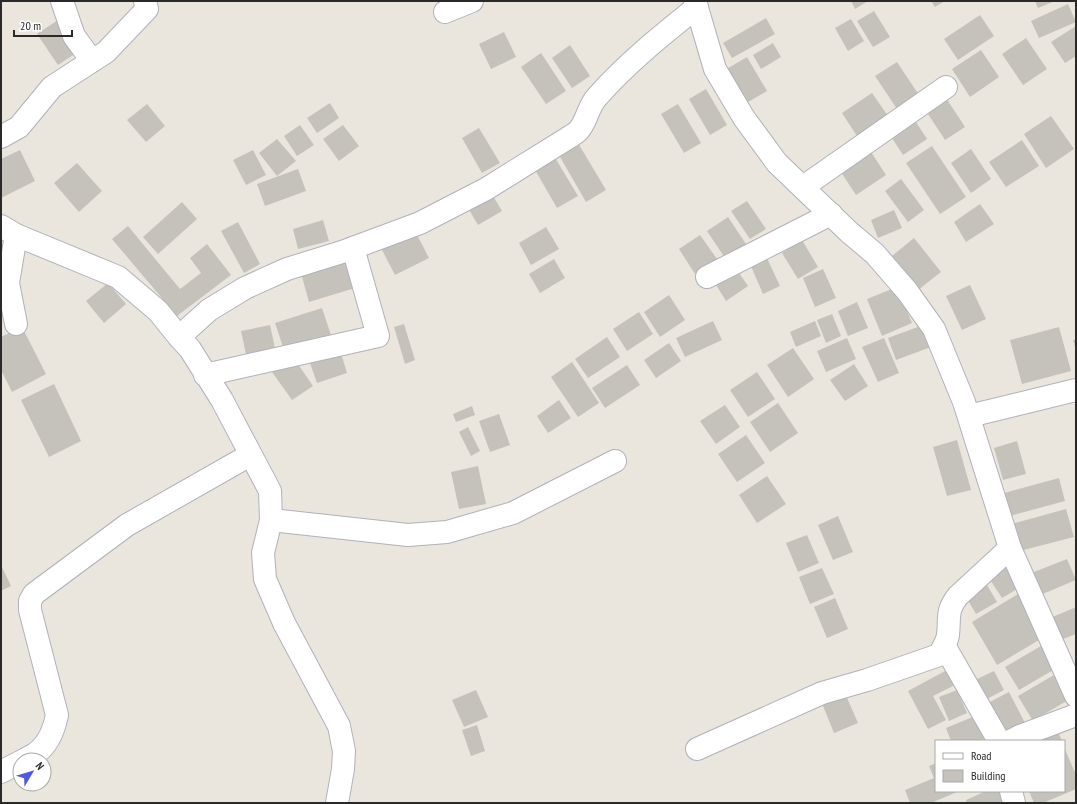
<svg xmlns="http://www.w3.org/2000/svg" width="1077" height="804" font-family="'PT Sans Narrow',sans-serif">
	<rect width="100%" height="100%" fill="#eae6dd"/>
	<g fill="#c5c2bc">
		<path d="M851,1H868L855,9Z"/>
		<path d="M931,1H945L935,7Z"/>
		<path d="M1035,1H1055L1038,8Z"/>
		<path d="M1068,4L1076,22L1039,38L1031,21Z"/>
		<path d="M874,11L890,37L873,47L857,21Z"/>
		<path d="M980,15L994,36L958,60L944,39Z"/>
		<path d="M766,18L775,34L732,58L723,43Z"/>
		<path d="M851,19L864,41L848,51L835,28Z"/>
		<path d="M58,20L79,51L58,65L37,34Z"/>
		<path d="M1076,26V56L1065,63L1051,42Z"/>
		<path d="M504,32L516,57L491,69L479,44Z"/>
		<path d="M1026,38L1047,69L1023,85L1002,54Z"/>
		<path d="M773,43L781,57L761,69L753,55Z"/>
		<path d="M570,45L590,76L572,88L552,58Z"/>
		<path d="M981,50L999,77L970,97L952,69Z"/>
		<path d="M541,53L566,91L546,104L521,67Z"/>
		<path d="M747,57L767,91L743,105L723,71Z"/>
		<path d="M897,62L919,95L897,109L875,76Z"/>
		<path d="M706,89L727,125L710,135L689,99Z"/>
		<path d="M872,93L888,116L857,136L842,113Z"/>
		<path d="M944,95L965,127L945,140L924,108Z"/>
		<path d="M330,103L339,118L317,133L307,118Z"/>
		<path d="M147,104L165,126L146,142L127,120Z"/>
		<path d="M678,104L701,143L684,153L661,114Z"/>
		<path d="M912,116L927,139L903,155L888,132Z"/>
		<path d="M1051,116L1074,149L1046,168L1024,134Z"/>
		<path d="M300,125L314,145L297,156L284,136Z"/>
		<path d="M343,125L359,146L339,161L323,139Z"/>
		<path d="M479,128L500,163L482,173L462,138Z"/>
		<path d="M575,138L606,190L586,202L556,150Z"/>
		<path d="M277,139L296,161L277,176L259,153Z"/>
		<path d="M1022,140L1039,166L1006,187L989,162Z"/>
		<path d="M867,146L886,175L856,195L837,166Z"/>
		<path d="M932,146L966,197L940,214L906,163Z"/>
		<path d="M971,149L991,179L971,193L951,163Z"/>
		<path d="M20,150L35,181L1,198V159Z"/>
		<path d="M253,150L266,175L246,185L233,160Z"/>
		<path d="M554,156L578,196L557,208L534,168Z"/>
		<path d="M77,163L102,191L79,212L54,183Z"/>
		<path d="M298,169L306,191L265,206L257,184Z"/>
		<path d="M901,179L924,210L908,222L885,191Z"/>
		<path d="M489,189L502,211L478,225L465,203Z"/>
		<path d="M747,201L766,229L750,239L731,211Z"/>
		<path d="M182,202L197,219L158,254L143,237Z"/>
		<path d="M980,204L994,224L966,242L954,222Z"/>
		<path d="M894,210L902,228L878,238L871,220Z"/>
		<path d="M728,217L746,244L725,258L707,231Z"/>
		<path d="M323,220L329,241L298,249L293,229Z"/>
		<path d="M238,222L260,264L244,273L221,231Z"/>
		<path d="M128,226L180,289L201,273L190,258L207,244L231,275L177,316L112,239Z"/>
		<path d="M546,227L559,249L531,265L519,243Z"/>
		<path d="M414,229L429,258L395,275L380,246Z"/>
		<path d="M700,235L717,259L695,274L679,249Z"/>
		<path d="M914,238L941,272L918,290L892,256Z"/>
		<path d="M802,240L818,267L798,279L782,253Z"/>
		<path d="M344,253L355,288L309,302L299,266Z"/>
		<path d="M766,256L780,286L763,294L750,264Z"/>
		<path d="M554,259L565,278L540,293L529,274Z"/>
		<path d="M823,269L836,298L815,307L803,278Z"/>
		<path d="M737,270L748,286L726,301L716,285Z"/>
		<path d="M108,283L126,304L104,323L86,301Z"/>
		<path d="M970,285L986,319L962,330L946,296Z"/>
		<path d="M897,287L912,323L882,336L867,299Z"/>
		<path d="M669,295L685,320L660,337L644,312Z"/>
		<path d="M857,302L868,328L848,336L838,311Z"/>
		<path d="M322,308L332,338L285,353L275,323Z"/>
		<path d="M639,312L653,334L627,351L613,329Z"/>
		<path d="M832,314L841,336L826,343L817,320Z"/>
		<path d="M713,321L722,340L685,357L676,338Z"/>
		<path d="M815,321L821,336L796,347L790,332Z"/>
		<path d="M404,324L415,360L405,364L394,327Z"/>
		<path d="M270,325L276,353L247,359L241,331Z"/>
		<path d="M923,325L931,347L896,360L888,338Z"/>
		<path d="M22,327L46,374L12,392L1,370V337Z"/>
		<path d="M1059,327L1071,371L1022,384L1010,340Z"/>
		<path d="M607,337L620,357L588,378L575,359Z"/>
		<path d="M847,338L856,359L826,372L817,351Z"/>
		<path d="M884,338L899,373L878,382L862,347Z"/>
		<path d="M1076,339V350L1073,340Z"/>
		<path d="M669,343L681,361L656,378L644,360Z"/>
		<path d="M793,348L814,379L788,397L767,365Z"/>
		<path d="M340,350L347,373L317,383L309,360Z"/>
		<path d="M293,357L313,386L292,400L272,372Z"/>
		<path d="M572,362L599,403L578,417L551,377Z"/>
		<path d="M854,364L868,386L845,401L830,380Z"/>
		<path d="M627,365L640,385L605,408L592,388Z"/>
		<path d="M757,372L775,399L748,417L730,390Z"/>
		<path d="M54,384L81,441L49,457L21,400Z"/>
		<path d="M559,400L571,418L548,433L537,416Z"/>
		<path d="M778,403L798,433L770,452L750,422Z"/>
		<path d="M725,405L740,427L716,444L700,421Z"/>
		<path d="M472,406L475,415L456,422L453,414Z"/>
		<path d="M499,414L510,445L490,452L479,421Z"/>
		<path d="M468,427L480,451L471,456L459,432Z"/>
		<path d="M746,435L765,463L737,482L718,454Z"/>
		<path d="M957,440L971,490L947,496L933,447Z"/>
		<path d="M1017,441L1026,474L1003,480L994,448Z"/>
		<path d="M478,466L486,504L459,509L451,472Z"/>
		<path d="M767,476L786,504L757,523L739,495Z"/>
		<path d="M1059,478L1065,501L1010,516L1004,493Z"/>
		<path d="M1066,509L1074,537L1016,552L1008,525Z"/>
		<path d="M838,516L853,552L833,560L818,525Z"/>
		<path d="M807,535L819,563L798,572L786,543Z"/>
		<path d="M1067,559L1076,580L1038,596L1029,574Z"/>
		<path d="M1008,563L1022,586L1002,598L987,575Z"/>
		<path d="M1,565L11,586L1,591Z"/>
		<path d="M822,568L834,594L810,604L799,577Z"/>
		<path d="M984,580L997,602L976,614L963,592Z"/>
		<path d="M1018,594L1044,637L997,665L972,622Z"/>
		<path d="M835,598L848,629L827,638L814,607Z"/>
		<path d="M1076,607V634L1058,641L1048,619Z"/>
		<path d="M1041,646L1055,669L1019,690L1005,667Z"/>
		<path d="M947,670L955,685L933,696L946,720L928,729L908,691Z"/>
		<path d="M994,671L1004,690L983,701L973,681Z"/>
		<path d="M1054,675L1068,700L1033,721L1018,696Z"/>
		<path d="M476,690L488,717L464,727L452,700Z"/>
		<path d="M957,690L967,713L949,721L939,697Z"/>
		<path d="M844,691L858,723L834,733L821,701Z"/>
		<path d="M1009,692L1025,723L1000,736L984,705Z"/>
		<path d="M975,716L985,739L979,741H951L946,728Z"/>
		<path d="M477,725L485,751L471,756L462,730Z"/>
		<path d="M1057,729L1062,741H1029Z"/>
		<path d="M1064,747L1076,775V789L1043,803H1034L1029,791H1064Z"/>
		<path d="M936,763V791H956L957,792L931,803H910L905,790L934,778L929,766Z"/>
		<path d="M986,791H1002L1007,803H967L966,800Z"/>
	</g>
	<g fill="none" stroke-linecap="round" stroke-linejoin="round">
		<g stroke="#b0b1bb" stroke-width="24">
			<g id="street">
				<path d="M62,1L74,36L92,61"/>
				<path d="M695,1L715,69L744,118L777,163L849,232L875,254L907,291L934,329L964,402L1010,548L1076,696"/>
				<path d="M445,12L472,1"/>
				<path d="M1,137L19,127L52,87L106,52L147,9L145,1"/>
				<path d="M803,187L946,87"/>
				<path d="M1,226L16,235L118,277L158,311L179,337L190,349L222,400L270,491L271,520L263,553L265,579L284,623L339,726L344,751L343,769L337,803"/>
				<path d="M16,235L8,283L16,324"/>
				<path d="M707,277L831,214"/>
				<path d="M179,337L209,310L245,288L287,269L342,252L420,223L486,189L568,138C571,136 575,134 578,131C587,122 588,106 597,97C627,63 662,35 697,7"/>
				<path d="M205,375L378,336L353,248"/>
				<path d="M969,416L1076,390"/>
				<path d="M271,520L408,535L447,532L513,513L615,461"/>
				<path d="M945,647L999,741"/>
				<path d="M1010,741L1020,736L1076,715"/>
				<path d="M697,749L822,693L867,680L939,655C943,648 947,642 948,635C950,617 946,611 958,596L1010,548"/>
				<path d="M24,760C27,758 32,756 35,754C48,745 54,730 57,715L30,610V601L34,594L127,525L250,455"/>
				<path d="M1,772L20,762"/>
				<path d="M1011,791L1014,803"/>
			</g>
		</g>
		<use href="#street" stroke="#fff" stroke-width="22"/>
	</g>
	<rect width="1077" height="804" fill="none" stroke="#292929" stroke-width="4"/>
	<rect x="935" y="740" width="130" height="52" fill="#ffffff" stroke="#a9a9a9"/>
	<rect x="943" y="753" width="20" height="6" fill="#ffffff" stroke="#a9a9a9"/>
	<text x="971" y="760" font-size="12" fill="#292929">Road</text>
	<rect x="943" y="770" width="20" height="12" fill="#c5c2bc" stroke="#a9a9a9"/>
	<text x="971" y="780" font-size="12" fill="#292929">Building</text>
	<g transform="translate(32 772) rotate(52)"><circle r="19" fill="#ffffff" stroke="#a9a9a9"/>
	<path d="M0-3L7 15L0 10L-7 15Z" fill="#5057e3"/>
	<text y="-6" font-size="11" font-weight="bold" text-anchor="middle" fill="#292929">N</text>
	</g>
	<path d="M14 30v6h58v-6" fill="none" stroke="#292929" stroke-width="2"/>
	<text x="20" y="30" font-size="12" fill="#292929" stroke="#ffffff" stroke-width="3" paint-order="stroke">20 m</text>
</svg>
